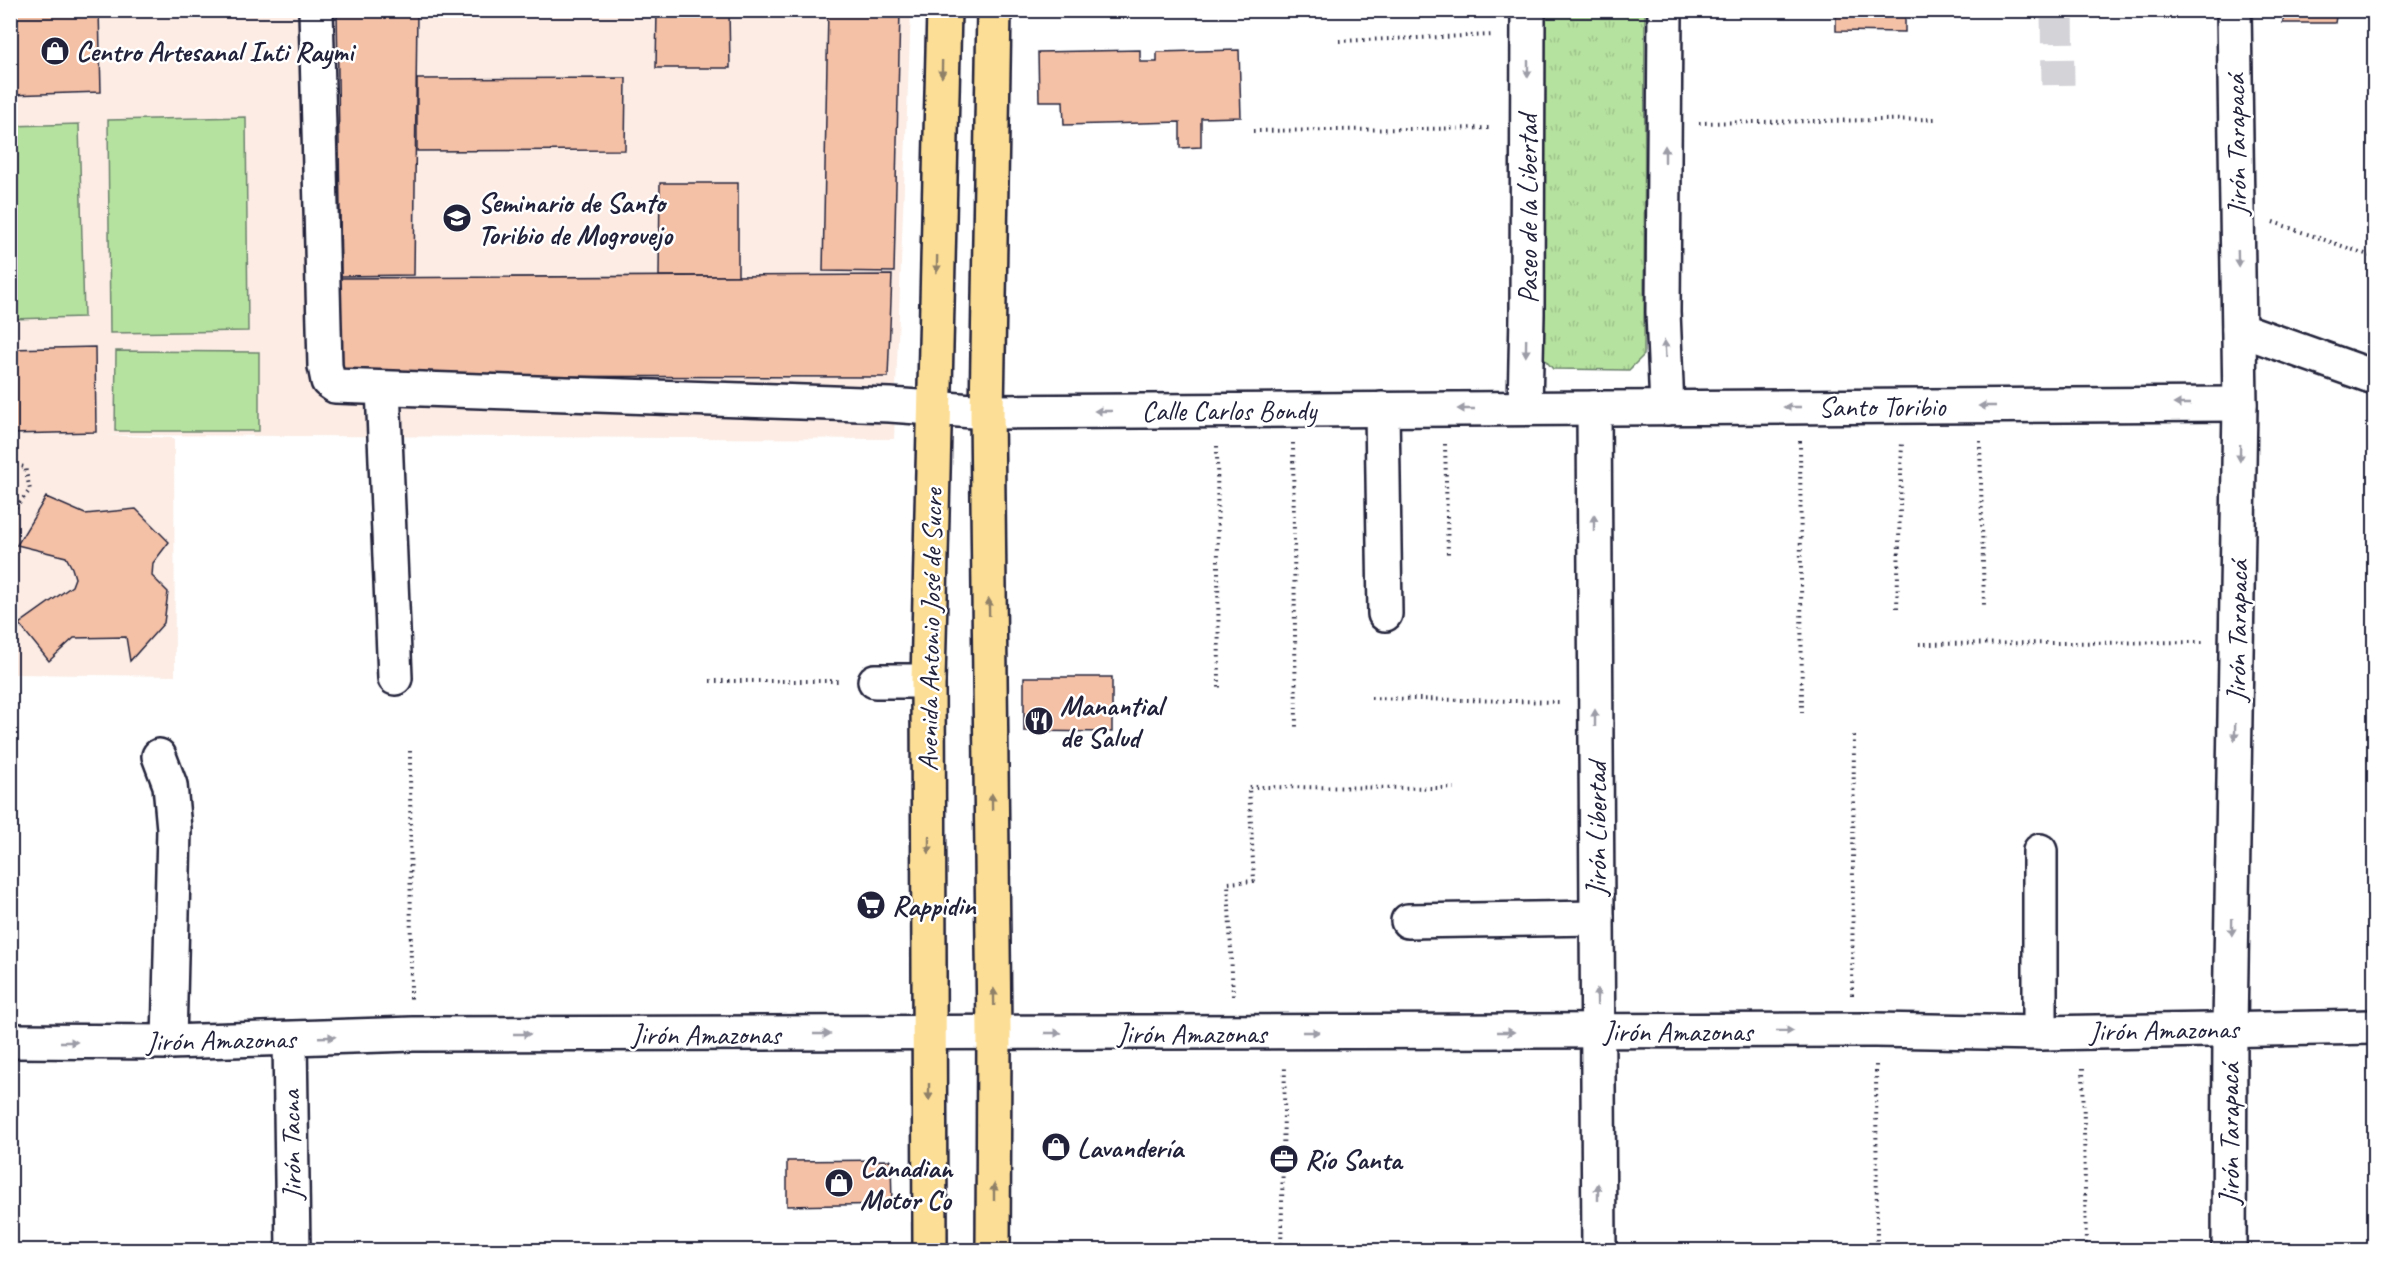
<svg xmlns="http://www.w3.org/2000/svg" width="2385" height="1261" font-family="Caveat,sans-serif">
	<defs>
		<pattern id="grass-tufts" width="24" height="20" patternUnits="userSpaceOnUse" patternTransform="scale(1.5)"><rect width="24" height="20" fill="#b6e29f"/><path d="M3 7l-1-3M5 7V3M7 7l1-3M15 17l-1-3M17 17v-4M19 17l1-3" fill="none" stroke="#9cc28a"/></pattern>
	</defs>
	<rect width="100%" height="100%" fill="#fff"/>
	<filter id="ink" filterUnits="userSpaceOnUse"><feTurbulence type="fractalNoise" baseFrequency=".0167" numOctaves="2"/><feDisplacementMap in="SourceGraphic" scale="12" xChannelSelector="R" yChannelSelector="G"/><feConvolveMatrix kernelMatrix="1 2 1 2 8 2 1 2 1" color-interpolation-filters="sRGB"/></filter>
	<g filter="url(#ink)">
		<path fill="#fcece4" d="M100,11H911L894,439L105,435L174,438L175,676L11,674L10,95L101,93Z"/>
		<path fill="url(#grass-tufts)" stroke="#6c826d" stroke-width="1.5" d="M1538,11H1645L1644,355L1629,370L1553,369L1539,353Z"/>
		<g fill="#b6e29f" stroke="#6c826d" stroke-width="1.5">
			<path d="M246,117L248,331L110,333L108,120Z"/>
			<path d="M79,124L84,317L11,319V126Z"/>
			<path d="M116,351L259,352V431H115Z"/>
		</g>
		<g fill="#f4c0a6" stroke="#22223b" stroke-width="1.5">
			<path d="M10,10H99L101,92L10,95Z"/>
			<path d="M337,10H417L414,275L341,276Z"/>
			<path d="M657,10H729L730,68H656Z"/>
			<path d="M828,10H900L894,272L823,271Z"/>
			<path d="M1836,10H1905V32L1836,31Z"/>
			<path d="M2284,10H2337L2335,23H2283Z"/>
			<path d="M1140,50V62H1157V52L1239,50L1241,117L1201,118V147L1180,148V122L1064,125L1063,101H1039L1038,52Z"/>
			<path d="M626,78L625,150L417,151V79Z"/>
			<path d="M660,183H738V276H659Z"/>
			<path d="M892,275L888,377L342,376L340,278Z"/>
			<path d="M95,347L96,432L10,434V349Z"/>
			<path d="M46,497L85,514L136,509L169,542L153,563L152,576L168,592L164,623L130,661L126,637L74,638L49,661L19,624L72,586L75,578L72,568L66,557L17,545Z"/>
			<path d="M1024,677H1112V732L1024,731Z"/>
			<path d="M891,1160L892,1204L787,1206V1161Z"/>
		</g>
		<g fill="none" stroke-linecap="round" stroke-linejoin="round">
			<path stroke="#d3d3d8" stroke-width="33" stroke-dasharray="33 16" stroke-linecap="butt" d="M2057,10L2058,85"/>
			<g stroke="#22223b" stroke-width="38">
				<g id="minor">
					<path d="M316,10L325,366L328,381L335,386L890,405L987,412L2240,404"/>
					<path d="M1665,10L1663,312L1667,408"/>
					<path d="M2239,329L2374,377"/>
					<path d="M383,388L395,678"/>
					<path d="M1525,408L1527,314L1528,10"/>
					<path d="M1594,408L1599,1250"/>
					<path d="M1382,409L1385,614"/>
					<path d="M875,681H928"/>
					<path d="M159,756L170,785L174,829L169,1042"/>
					<path d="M1408,921L1597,918"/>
					<path d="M2040,1033V851"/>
					<path d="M290,1039L293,1250"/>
					<path d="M10,1041L169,1042L413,1034L1875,1030L2040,1033L2374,1027"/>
					<path d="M2229,1250L2230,1029L2240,404L2234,10"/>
				</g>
			</g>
			<g stroke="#22223b" stroke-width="38">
				<g id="major">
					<path d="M930,1250L928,681L944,10"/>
					<path d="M993,1250L994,1033L987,412L994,10"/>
				</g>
			</g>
			<g stroke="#22223b" stroke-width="4" stroke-dasharray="1.5 4.5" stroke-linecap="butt">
				<path d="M1339,41L1494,35"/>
				<path d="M1699,123L1938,119"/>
				<path d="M1253,131L1493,128"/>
				<path d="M2273,222L2374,257"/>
				<path d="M1800,441L1802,713"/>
				<path d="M1980,441L1984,605"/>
				<path d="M1293,443L1296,728"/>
				<path d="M1445,444L1448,554"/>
				<path d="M1217,446L1219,688"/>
				<path d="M10,464L25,467L30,490L10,514"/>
				<path d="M1897,608L1902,441"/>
				<path d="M1919,644L2203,642"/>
				<path d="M710,681H842"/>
				<path d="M1371,698L1562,702"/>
				<path d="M410,751L411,1000"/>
				<path d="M1852,995L1854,735"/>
				<path d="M1233,996L1228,883L1254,881L1249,787L1454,788"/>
				<path d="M1876,1065L1877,1250"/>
				<path d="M2083,1068L2086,1250"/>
				<path d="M1281,1250L1285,1065"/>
			</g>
			<use href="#minor" stroke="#fff" stroke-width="33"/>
			<use href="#major" stroke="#fcde96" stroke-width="33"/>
		</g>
		<defs><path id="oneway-solid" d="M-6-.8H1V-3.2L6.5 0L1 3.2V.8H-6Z" transform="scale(1.5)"/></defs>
		<g fill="#8f8068">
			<use href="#oneway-solid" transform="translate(942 69) rotate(91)"/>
			<use href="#oneway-solid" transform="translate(937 264) rotate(91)"/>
			<use href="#oneway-solid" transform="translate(989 607) rotate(-91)"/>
			<use href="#oneway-solid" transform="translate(992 802) rotate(-91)"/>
			<use href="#oneway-solid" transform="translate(929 845) rotate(90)"/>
			<use href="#oneway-solid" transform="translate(994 997) rotate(-91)"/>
			<use href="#oneway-solid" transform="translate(929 1092) rotate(90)"/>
			<use href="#oneway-solid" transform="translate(994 1192) rotate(-90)"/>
		</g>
		<g fill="#9c9ca7">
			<use href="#oneway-solid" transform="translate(1528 69) rotate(90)"/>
			<use href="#oneway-solid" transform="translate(1665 154) rotate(-90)"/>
			<use href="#oneway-solid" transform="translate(2238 258) rotate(89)"/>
			<use href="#oneway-solid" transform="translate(1526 348) rotate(91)"/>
			<use href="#oneway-solid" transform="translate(1665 349) rotate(-93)"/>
			<use href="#oneway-solid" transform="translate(2182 404) rotate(180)"/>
			<use href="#oneway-solid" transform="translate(1987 406) rotate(180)"/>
			<use href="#oneway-solid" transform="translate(1792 407) rotate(180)"/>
			<use href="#oneway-solid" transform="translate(1466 409) rotate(180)"/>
			<use href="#oneway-solid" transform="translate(1103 411) rotate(180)"/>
			<use href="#oneway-solid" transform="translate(2240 453) rotate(91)"/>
			<use href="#oneway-solid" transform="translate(1594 523) rotate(-90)"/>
			<use href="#oneway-solid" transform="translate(1595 718) rotate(-90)"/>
			<use href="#oneway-solid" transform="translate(2235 732) rotate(91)"/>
			<use href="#oneway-solid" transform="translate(2232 927) rotate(91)"/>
			<use href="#oneway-solid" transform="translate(1597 997) rotate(-91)"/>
			<use href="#oneway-solid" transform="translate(1785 1031)"/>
			<use href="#oneway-solid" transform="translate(1311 1032)"/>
			<use href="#oneway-solid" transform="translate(1506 1032)"/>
			<use href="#oneway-solid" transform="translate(1053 1033)"/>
			<use href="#oneway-solid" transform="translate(522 1034)"/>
			<use href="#oneway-solid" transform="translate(822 1034)"/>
			<use href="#oneway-solid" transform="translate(327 1037) rotate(-2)"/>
			<use href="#oneway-solid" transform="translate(69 1042)"/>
			<use href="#oneway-solid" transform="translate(1598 1192) rotate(-90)"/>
		</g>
	</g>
	<defs>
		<g id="shop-disc" transform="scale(1.5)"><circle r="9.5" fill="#22223b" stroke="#fff"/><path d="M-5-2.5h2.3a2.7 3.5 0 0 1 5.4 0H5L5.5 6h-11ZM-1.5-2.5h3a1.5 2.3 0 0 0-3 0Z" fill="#fff"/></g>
		<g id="university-disc" transform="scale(1.5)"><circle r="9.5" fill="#22223b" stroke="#fff"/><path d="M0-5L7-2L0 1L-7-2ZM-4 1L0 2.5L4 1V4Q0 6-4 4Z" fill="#fff"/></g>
		<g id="restaurant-disc" transform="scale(1.5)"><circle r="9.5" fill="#22223b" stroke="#fff"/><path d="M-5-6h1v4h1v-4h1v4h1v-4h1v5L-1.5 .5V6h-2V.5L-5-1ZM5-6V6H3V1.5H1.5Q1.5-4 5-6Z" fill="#fff"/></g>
		<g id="supermarket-disc" transform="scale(1.5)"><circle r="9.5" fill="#22223b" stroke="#fff"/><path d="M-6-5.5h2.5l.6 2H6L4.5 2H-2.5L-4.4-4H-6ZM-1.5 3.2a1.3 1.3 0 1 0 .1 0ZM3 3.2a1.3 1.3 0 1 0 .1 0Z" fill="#fff"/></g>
		<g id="office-disc" transform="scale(1.5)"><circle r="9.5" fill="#22223b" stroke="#fff"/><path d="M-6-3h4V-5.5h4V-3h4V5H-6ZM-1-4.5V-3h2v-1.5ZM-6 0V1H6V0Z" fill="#fff"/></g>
	</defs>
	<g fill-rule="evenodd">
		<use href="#shop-disc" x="55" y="51"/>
		<use href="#university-disc" x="457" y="218"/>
		<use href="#restaurant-disc" x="1039" y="721"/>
		<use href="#supermarket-disc" x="871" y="905"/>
		<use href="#shop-disc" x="1056" y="1147"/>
		<use href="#office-disc" x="1284" y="1159"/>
		<use href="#shop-disc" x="839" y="1183"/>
	</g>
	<g text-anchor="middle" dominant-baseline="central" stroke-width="5" stroke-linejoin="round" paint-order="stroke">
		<g font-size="28" font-weight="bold" fill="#22223b" stroke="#fff" text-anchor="start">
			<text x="76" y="51">Centro Artesanal Inti Raymi</text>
			<text x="478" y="202">Seminario de Santo<tspan x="478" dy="32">Toribio de Mogrovejo</tspan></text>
			<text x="1060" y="705">Manantial<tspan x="1060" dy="32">de Salud</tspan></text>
			<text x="892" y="905">Rappidin</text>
			<text x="1077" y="1147">Lavandería</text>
			<text x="1305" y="1159">Río Santa</text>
			<text x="860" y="1167">Canadian<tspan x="860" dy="32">Motor Co</tspan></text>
		</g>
		<g font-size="28" fill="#22223b" stroke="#fff">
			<text transform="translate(2236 145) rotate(-91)">Jirón Tarapacá</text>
			<text transform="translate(1527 209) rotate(-90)">Paseo de la Libertad</text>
			<text x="1882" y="406">Santo Toribio</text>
			<text x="1229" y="410">Calle Carlos Bondy</text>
			<text transform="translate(930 630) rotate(-89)">Avenida Antonio José de Sucre</text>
			<text transform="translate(2237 631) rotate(-89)">Jirón Tarapacá</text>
			<text transform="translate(1596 829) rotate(-90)">Jirón Libertad</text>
			<text transform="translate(2164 1030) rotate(-1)">Jirón Amazonas</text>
			<text x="1678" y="1031">Jirón Amazonas</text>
			<text x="1192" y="1033">Jirón Amazonas</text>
			<text x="706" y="1034">Jirón Amazonas</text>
			<text transform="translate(221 1040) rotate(-1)">Jirón Amazonas</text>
			<text transform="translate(2229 1134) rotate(-90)">Jirón Tarapacá</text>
			<text transform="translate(291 1145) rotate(-91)">Jirón Tacna</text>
		</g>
	</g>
	<rect width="2385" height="1261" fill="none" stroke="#fff" stroke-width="36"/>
	<rect x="18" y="18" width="2349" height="1225" fill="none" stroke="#22223b" stroke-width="2" filter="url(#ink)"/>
</svg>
